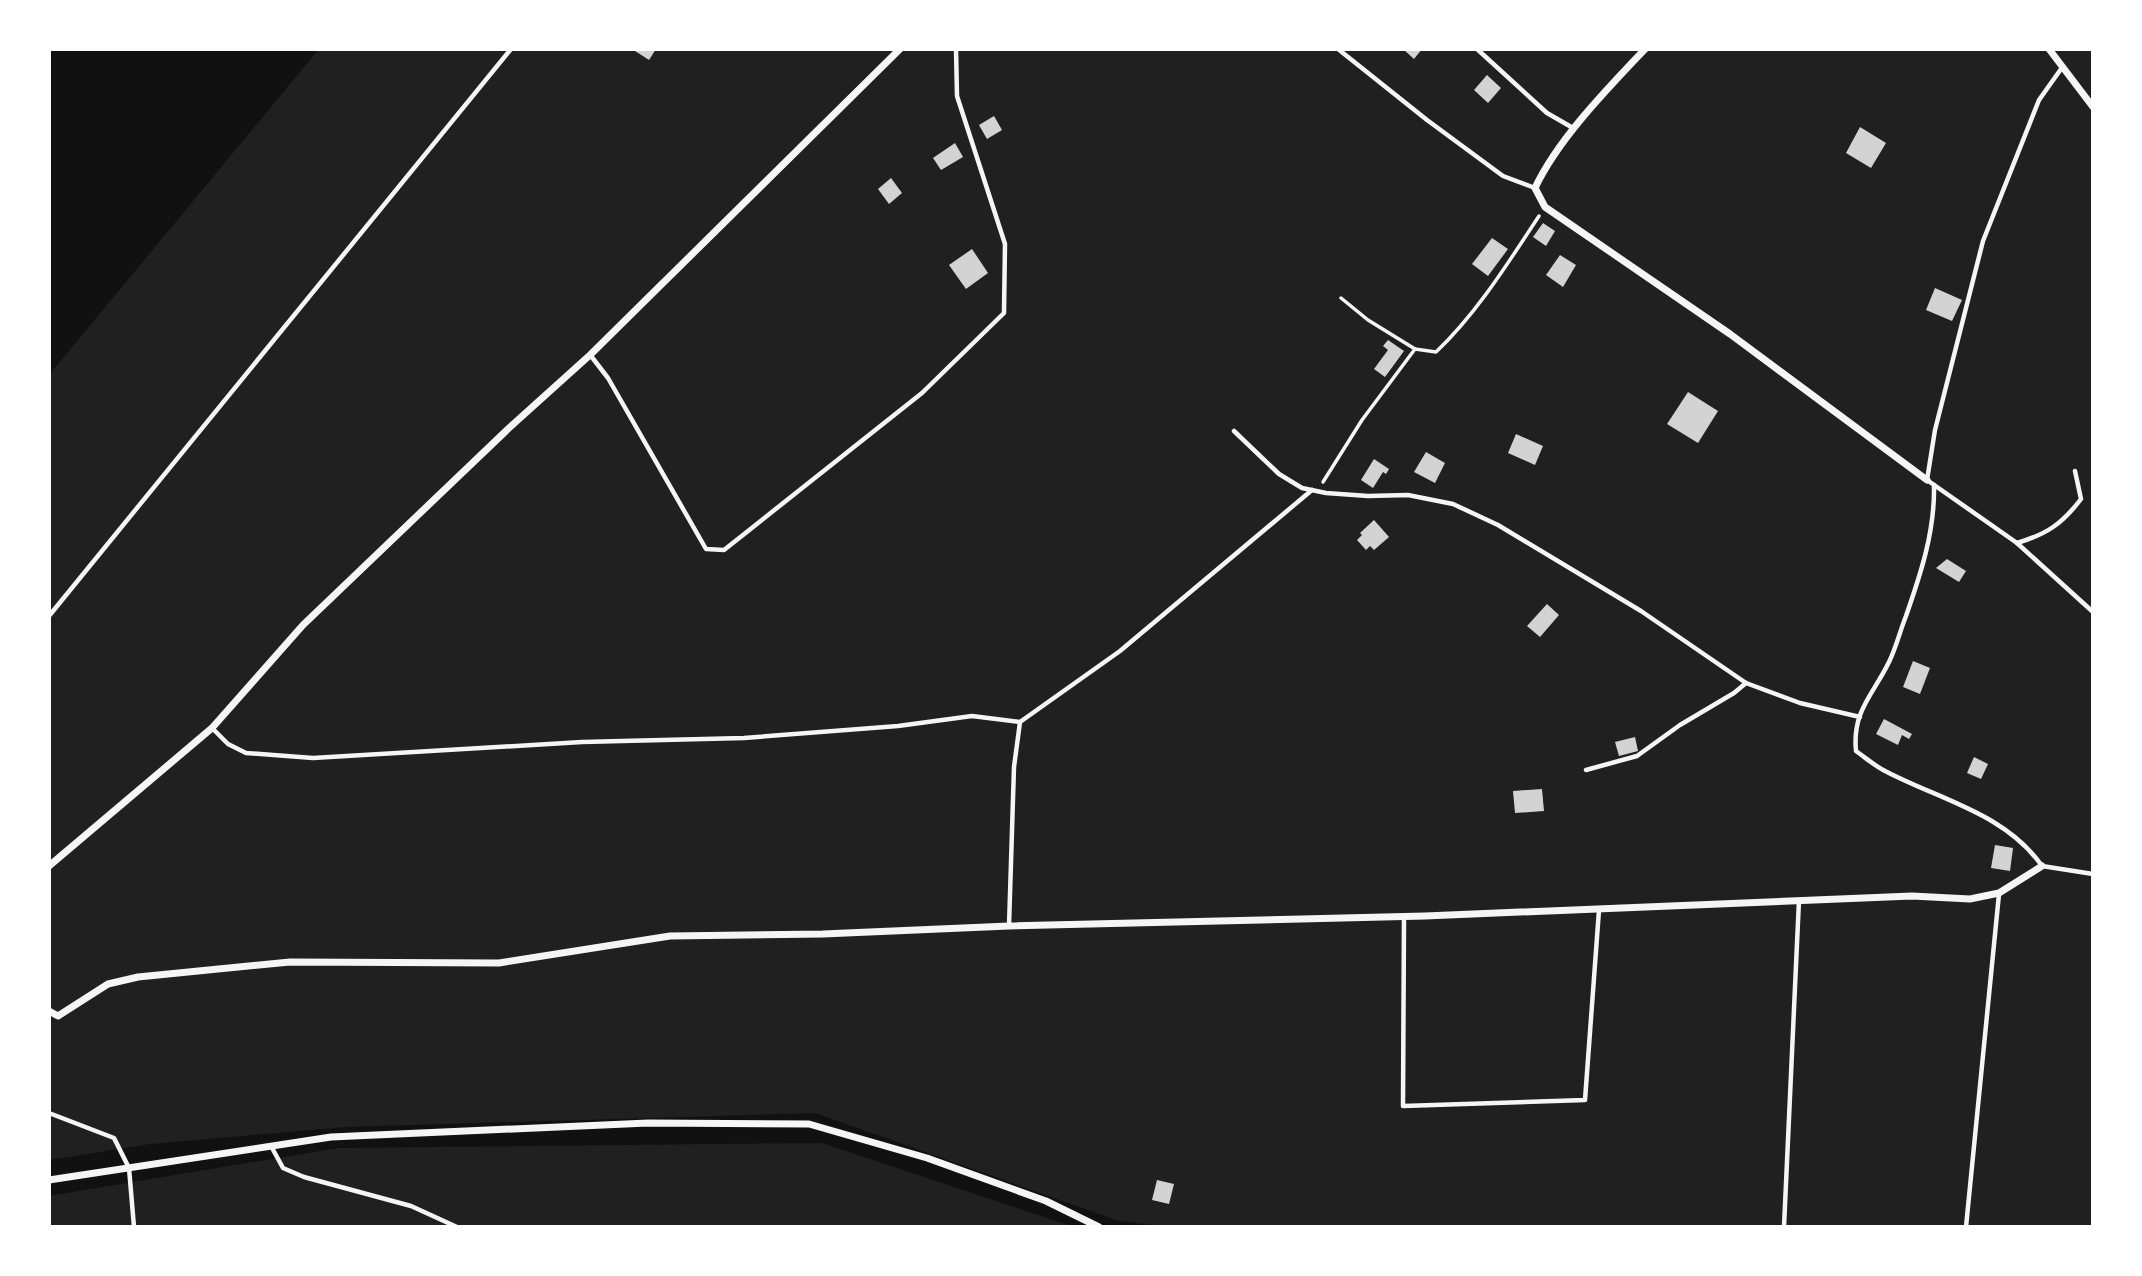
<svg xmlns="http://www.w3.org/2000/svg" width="2142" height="1276" font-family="'Noto Sans',sans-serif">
	<rect width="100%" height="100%" fill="#111"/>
	<g fill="#202020">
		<path d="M319,49H2093V1227H1170L1119,1221L815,1113L345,1127L150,1144L49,1160V375Z"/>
		<path d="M822,1143L1074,1227H49V1196L338,1148Z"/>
	</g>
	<g fill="#d3d3d3">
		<path d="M632,49H656L649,60Z"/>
		<path d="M1403,49H1422L1414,59Z"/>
		<path d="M1487,75L1501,88L1488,103L1474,90Z"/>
		<path d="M994,116L1002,130L987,139L979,125Z"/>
		<path d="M1860,127L1886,143L1871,168L1846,153Z"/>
		<path d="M955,143L963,157L941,170L933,158Z"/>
		<path d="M891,178L902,193L889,204L878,189Z"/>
		<path d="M1543,223L1555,231L1546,246L1533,237Z"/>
		<path d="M1492,238L1508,249L1488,276L1472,264Z"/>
		<path d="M972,249L988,273L966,289L949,265Z"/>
		<path d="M1560,255L1576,265L1563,287L1546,275Z"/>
		<path d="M1935,288L1962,300L1952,321L1926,310Z"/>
		<path d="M1388,340L1404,351L1385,377L1374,369L1388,350L1383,346Z"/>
		<path d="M1688,392L1718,411L1698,443L1667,424Z"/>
		<path d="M1516,434L1543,446L1535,465L1508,453Z"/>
		<path d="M1426,452L1445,463L1435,483L1414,472Z"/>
		<path d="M1374,459L1389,469L1386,474L1383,472L1373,488L1361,480Z"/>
		<path d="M1374,520L1389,537L1374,550L1370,546L1366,550L1357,540L1362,535L1360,533Z"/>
		<path d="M1947,559L1966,571L1959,582L1936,568Z"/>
		<path d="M1547,604L1559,615L1540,637L1527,626Z"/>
		<path d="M1913,661L1930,668L1920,694L1903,687Z"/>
		<path d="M1884,719L1912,734L1909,739L1902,735L1898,745L1876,734Z"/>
		<path d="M1635,737L1638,751L1619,756L1615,742Z"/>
		<path d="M1974,757L1988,764L1981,779L1967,773Z"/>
		<path d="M1542,789L1544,811L1515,813L1513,791Z"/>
		<path d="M1995,845L2013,848L2010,871L1991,868Z"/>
		<path d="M1157,1180L1174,1184L1169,1204L1152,1200Z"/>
	</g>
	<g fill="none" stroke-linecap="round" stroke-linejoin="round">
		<g stroke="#f5f5f5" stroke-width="3.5">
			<path d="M1341,298L1368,320L1415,349L1436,352C1477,313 1508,263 1539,216"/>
			<path d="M1323,482L1362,420L1415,349"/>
		</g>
		<g stroke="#f5f5f5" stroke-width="4.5">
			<path d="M1338,49L1427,120L1503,176L1535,188"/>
			<path d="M1477,49L1547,113L1573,128"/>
			<path d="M2061,69L2039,100L1983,241L1935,430L1927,480L2017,543L2093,612"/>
			<path d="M591,356L608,378L706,549L724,550L922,393L1004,313L1005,244L957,96L956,49"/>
			<path d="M1234,431L1279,474L1302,488L1326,493L1368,496L1408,495L1453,504L1498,525L1641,611L1746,683L1800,703L1860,717"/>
			<path d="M1934,485C1935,531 1921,573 1906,616C1900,631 1896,648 1889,662C1873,695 1852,711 1856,751C1866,758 1876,767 1887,772C1941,800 2006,814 2042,866L2093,874"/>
			<path d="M2017,543C2047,534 2062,524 2081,499L2075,471"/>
			<path d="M49,616L511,49"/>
			<path d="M212,728L228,744L246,753L313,758L582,742L744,738L898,726L972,716L1020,722L1120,651L1312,490"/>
			<path d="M1586,770L1637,756L1680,725L1734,693L1746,683"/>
			<path d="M1404,917L1403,1106L1585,1100L1599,910"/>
			<path d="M1009,926L1014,767L1020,722"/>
			<path d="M49,1113L114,1138L129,1168L134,1227"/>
			<path d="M271,1146L283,1168L304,1177L411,1206L457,1227"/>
			<path d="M1784,1227L1799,900"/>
			<path d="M1966,1227L1999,894"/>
		</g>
		<g stroke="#f5f5f5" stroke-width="7">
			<path d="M1645,49C1608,88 1558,139 1535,188L1545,207L1730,334L1927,480"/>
			<path d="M2049,49L2093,107"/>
			<path d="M49,866L212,728L303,625L509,428L590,355L900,49"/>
			<path d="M49,1011L58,1016L108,984L138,977L290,962L499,963L670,936L823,934L1009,926L1425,916L1912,896L1970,899L1999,893L2042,866"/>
			<path d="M49,1180L331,1137L648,1123L809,1124L927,1158L1046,1201L1099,1227"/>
		</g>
	</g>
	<rect width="2142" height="1276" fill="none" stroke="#ffffff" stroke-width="102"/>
</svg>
